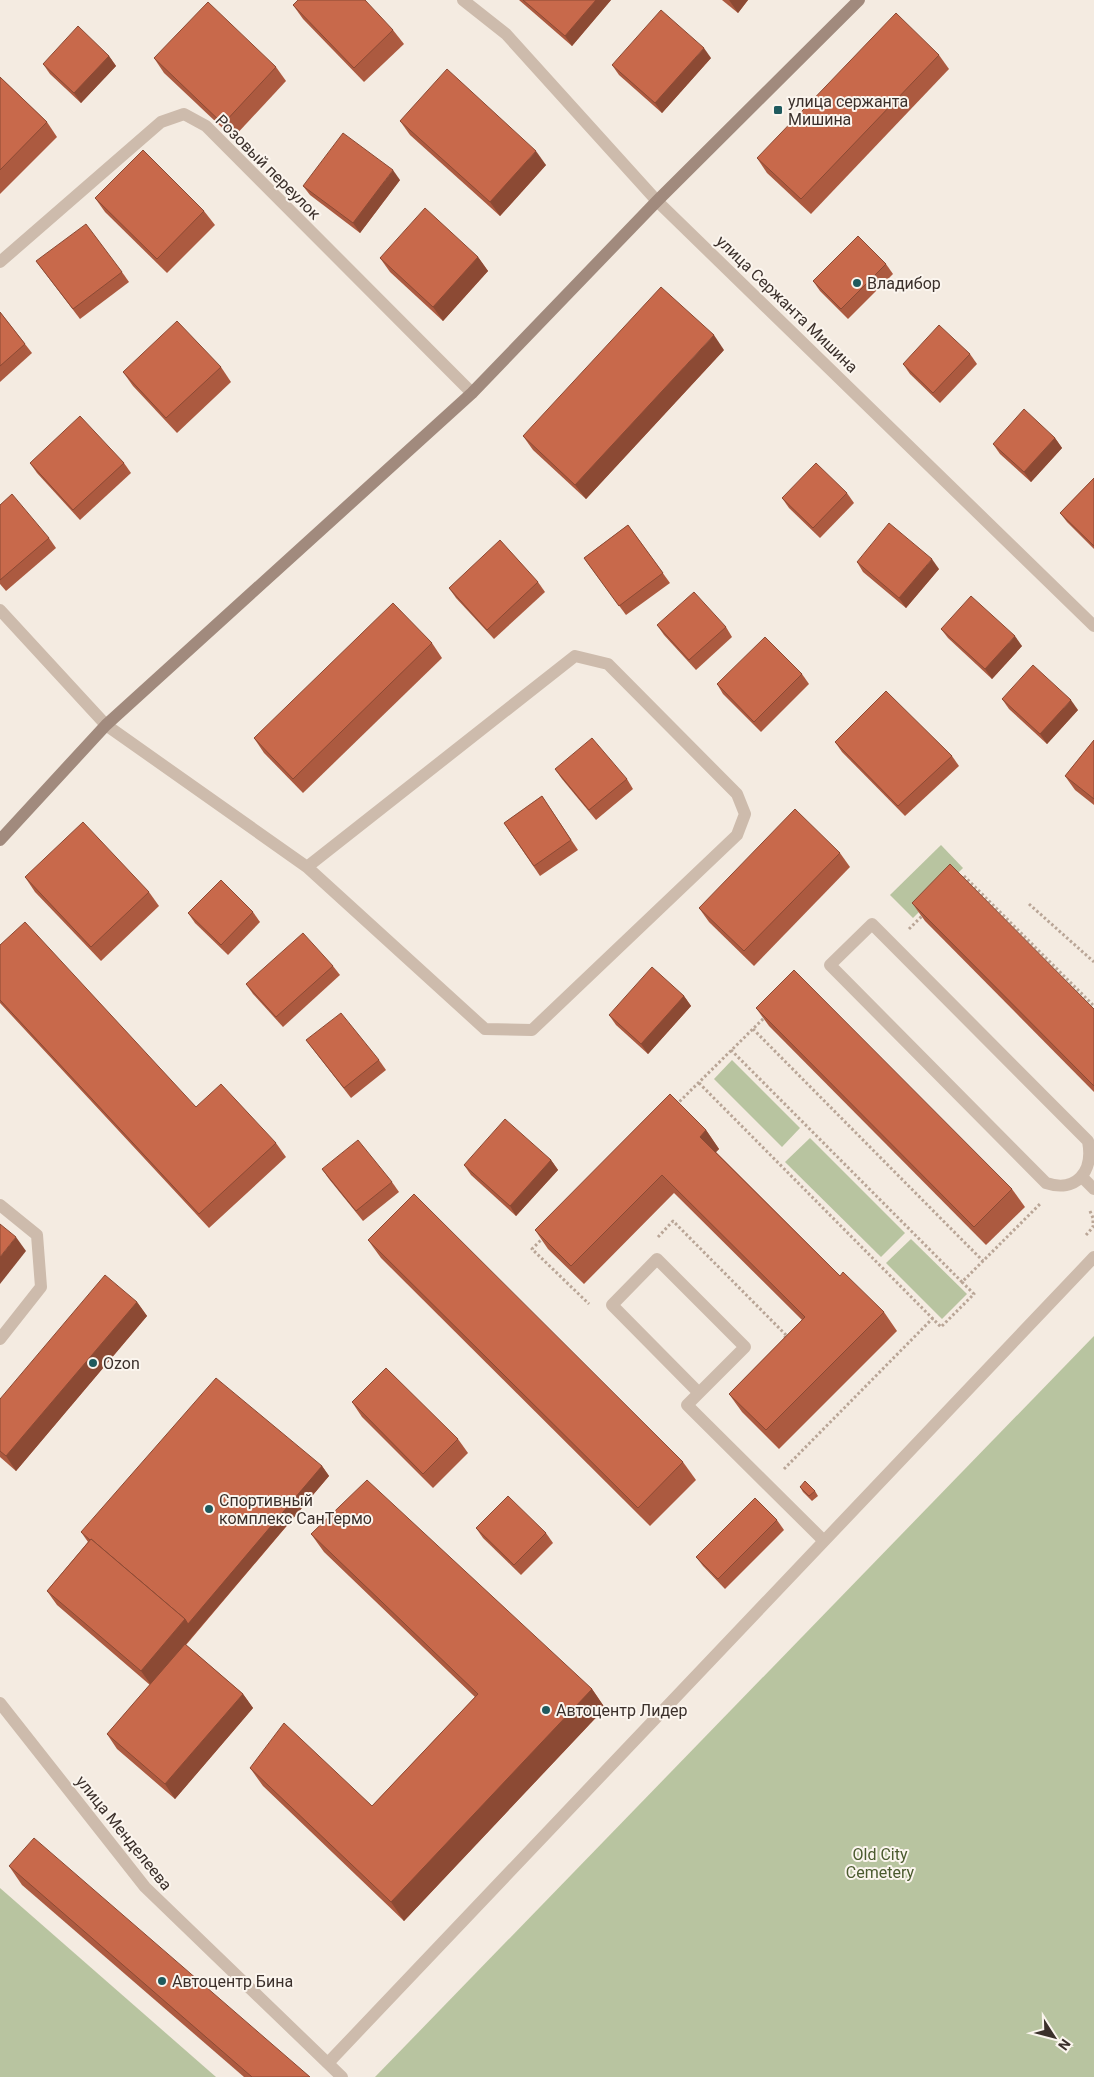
<svg xmlns="http://www.w3.org/2000/svg" width="1094" height="2077" font-family="Roboto,sans-serif">
	<rect width="100%" height="100%" fill="#f4ebe1"/>
	<g fill="#b8c4a0">
		<path d="M941,845L963,868L913,918L890,895Z"/>
		<path d="M732,1060L800,1128L782,1147L714,1079Z"/>
		<path d="M810,1138L905,1233L881,1257L785,1162Z"/>
		<path d="M911,1239L967,1294L942,1319L886,1263Z"/>
		<path d="M1094,1336V2077H375Z"/>
		<path d="M0,1888L216,2077H0Z"/>
	</g>
	<g fill="none" stroke-linecap="round" stroke-linejoin="round">
		<g stroke="#b9a596" stroke-width="3" stroke-dasharray="2.5 2.5" stroke-linecap="butt">
			<path d="M961,878L963,875L1094,1006"/>
			<path d="M1029,904L1094,962"/>
			<path d="M909,929L924,914"/>
			<path d="M753,1029L983,1261"/>
			<path d="M731,1050L962,1282L1040,1204"/>
			<path d="M699,1083L941,1327L974,1294L962,1282"/>
			<path d="M676,1105L766,1016"/>
			<path d="M1090,1211L1093,1218V1227"/>
			<path d="M1086,1235L1094,1226"/>
			<path d="M544,1237L532,1249L589,1304"/>
			<path d="M658,1237L673,1221L787,1336L784,1338"/>
			<path d="M784,1469L933,1318"/>
		</g>
		<g stroke="#cdbbac" stroke-width="12">
			<path d="M106,725L307,867L485,1029L532,1030L737,835L745,814L737,794L608,664L575,656L307,867"/>
			<path d="M872,924L1088,1141C1094,1172 1076,1193 1046,1183L830,965Z"/>
			<path d="M1082,1177L1094,1189"/>
			<path d="M0,1205L37,1235L41,1287L0,1339"/>
			<path d="M699,1393L612,1305L657,1259L745,1347L687,1405L823,1540"/>
			<path d="M328,2063L1094,1257"/>
		</g>
		<g stroke="#cdbbac" stroke-width="12">
			<path d="M657,201L1094,626"/>
			<path d="M0,262L161,122L184,114L206,126L472,393"/>
			<path d="M0,610L106,725"/>
		</g>
		<g stroke="#cdbbac" stroke-width="12">
			<path d="M463,0L506,34L657,201"/>
			<path d="M0,1703L145,1887L342,2077"/>
		</g>
		<path stroke="#a18a7d" stroke-width="12" d="M0,840L106,725L472,393L657,201L859,0"/>
	</g>
	<g fill="#ac5a40">
		<path d="M519,0H611L572,46Z"/>
		<path d="M722,0H748L738,13Z"/>
		<path d="M293,5L393,30L404,44L364,82L303,19Z"/>
		<path d="M939,55L949,69L811,214L767,173L757,158Z"/>
		<path d="M109,56L116,66L81,103L50,74L43,64Z"/>
		<path d="M154,58L276,67L286,81L233,138L164,73Z"/>
		<path d="M711,58L662,113L619,75L612,65Z"/>
		<path d="M0,77L47,122L57,137L0,194Z"/>
		<path d="M400,121L546,165L500,216L410,135Z"/>
		<path d="M400,180L360,233L310,195L303,186Z"/>
		<path d="M95,198L204,211L215,225L167,273L105,212Z"/>
		<path d="M478,257L488,271L443,321L390,272L380,258Z"/>
		<path d="M36,261L122,272L129,282L80,319Z"/>
		<path d="M886,264L893,274L848,319L820,291L813,281Z"/>
		<path d="M0,312L32,353L0,382Z"/>
		<path d="M724,350L586,499L533,450L523,436Z"/>
		<path d="M970,354L977,364L940,403L910,374L903,364Z"/>
		<path d="M221,367L231,382L177,433L133,386L123,372Z"/>
		<path d="M1055,438L1062,448L1031,482L1000,454L993,444Z"/>
		<path d="M30,463H124L131,473L80,520L37,473Z"/>
		<path d="M1094,478V549L1067,522L1060,513Z"/>
		<path d="M847,493L854,503L820,538L789,508L782,498Z"/>
		<path d="M0,505L49,538L56,548L6,591L0,584Z"/>
		<path d="M628,525L670,583L626,615L584,558Z"/>
		<path d="M857,562L939,569L906,608L863,572Z"/>
		<path d="M538,582L545,592L494,639L456,598L449,588Z"/>
		<path d="M657,625L726,627L732,637L696,670L664,635Z"/>
		<path d="M941,629L1022,646L992,679L948,638Z"/>
		<path d="M432,643L442,658L303,793L264,753L254,738Z"/>
		<path d="M802,674L809,684L761,732L723,694L717,684Z"/>
		<path d="M1002,699L1078,710L1047,744L1009,709Z"/>
		<path d="M1094,740V805L1075,790L1065,776Z"/>
		<path d="M835,742L952,756L959,766L905,816L842,752Z"/>
		<path d="M555,769L627,779L633,789L596,820L562,779Z"/>
		<path d="M542,796L578,850L540,876L504,823Z"/>
		<path d="M840,853L850,867L754,966L709,922L699,908Z"/>
		<path d="M25,877L149,892L159,906L101,961L35,892Z"/>
		<path d="M912,903L1094,1009V1092L925,921Z"/>
		<path d="M253,912L260,922L228,955L195,923L188,913Z"/>
		<path d="M0,945L196,1107L276,1143L286,1157L209,1228L0,1003Z"/>
		<path d="M333,966L340,975L283,1027L253,994L246,984Z"/>
		<path d="M684,996L691,1006L648,1054L616,1025L609,1015Z"/>
		<path d="M756,1008L1012,1189L1025,1207L986,1245L769,1026Z"/>
		<path d="M306,1040L379,1060L386,1070L351,1098Z"/>
		<path d="M706,1130L719,1149L716,1152L840,1276L884,1312L897,1331L779,1449L742,1412L729,1394L802,1320L674,1193L584,1284L548,1249L535,1230Z"/>
		<path d="M551,1160L558,1170L516,1216L471,1175L464,1165Z"/>
		<path d="M322,1169L392,1182L399,1192L363,1221L329,1179Z"/>
		<path d="M368,1240L683,1462L696,1480L650,1526L381,1258Z"/>
		<path d="M137,1302L147,1316L16,1471L0,1457V1399Z"/>
		<path d="M352,1402L458,1439L468,1453L433,1488L362,1417Z"/>
		<path d="M322,1466L329,1476L186,1645L243,1694L253,1708L175,1799L117,1749L107,1734L150,1685L57,1605L47,1591L88,1542L81,1532Z"/>
		<path d="M800,1487L815,1491L818,1496L812,1501L803,1492Z"/>
		<path d="M777,1520L784,1530L725,1589L703,1566L696,1557Z"/>
		<path d="M476,1528L546,1533L553,1543L521,1575L483,1538Z"/>
		<path d="M311,1534L592,1689L605,1708L404,1921L263,1786L250,1768L372,1806L475,1697L324,1552Z"/>
		<path d="M9,1866L310,2077H244L22,1885Z"/>
	</g>
	<g fill="#8c4a34">
		<path d="M596,0H611L572,46L565,36Z"/>
		<path d="M729,0H748L738,13Z"/>
		<path d="M704,48L711,58L662,113L655,103Z"/>
		<path d="M109,56L116,66L81,103L74,93Z"/>
		<path d="M536,151L546,165L500,216L490,202Z"/>
		<path d="M393,170L400,180L360,233L353,223Z"/>
		<path d="M478,257L488,271L443,321L433,307Z"/>
		<path d="M714,335L724,350L586,499L575,485Z"/>
		<path d="M1055,438L1062,448L1031,482L1024,472Z"/>
		<path d="M932,559L939,569L906,608L899,598Z"/>
		<path d="M1015,636L1022,646L992,679L985,669Z"/>
		<path d="M1071,700L1078,710L1047,744L1040,734Z"/>
		<path d="M684,996L691,1006L648,1054L641,1044Z"/>
		<path d="M706,1130L719,1149L713,1155L700,1137Z"/>
		<path d="M551,1160L558,1170L516,1216L510,1206Z"/>
		<path d="M16,1237L26,1251L0,1284V1257Z"/>
		<path d="M137,1302L147,1316L16,1471L6,1456Z"/>
		<path d="M322,1466L329,1476L151,1685L141,1671L185,1619Z"/>
		<path d="M592,1689L605,1708L404,1921L391,1902Z"/>
		<path d="M243,1694L253,1708L175,1799L165,1784Z"/>
	</g>
	<g fill="#c8694b" stroke="#8c4a34">
		<path d="M298,0H365L393,30L354,68L293,5Z"/>
		<path d="M523,0H596L565,36Z"/>
		<path d="M208,2L276,67L223,124L154,58Z"/>
		<path d="M661,10L704,48L655,103L612,65Z"/>
		<path d="M896,13L939,55L801,199L757,158Z"/>
		<path d="M78,26L109,56L74,93L43,64Z"/>
		<path d="M447,69L536,151L490,202L400,121Z"/>
		<path d="M0,77L47,122L0,170Z"/>
		<path d="M343,133L393,170L353,223L303,186Z"/>
		<path d="M143,150L204,211L157,259L95,198Z"/>
		<path d="M425,208L478,257L433,307L380,258Z"/>
		<path d="M86,224L122,272L73,309L36,261Z"/>
		<path d="M858,236L886,264L841,309L813,281Z"/>
		<path d="M661,287L714,335L575,485L523,436Z"/>
		<path d="M0,312L25,344L0,366Z"/>
		<path d="M177,321L221,367L166,418L123,372Z"/>
		<path d="M939,325L970,354L933,393L903,364Z"/>
		<path d="M1024,409L1055,438L1024,472L993,444Z"/>
		<path d="M80,416L124,463L73,510L30,463Z"/>
		<path d="M816,463L847,493L813,528L782,498Z"/>
		<path d="M1094,478V546L1060,513Z"/>
		<path d="M12,494L49,538L0,580V505Z"/>
		<path d="M889,523L932,559L899,598L857,562Z"/>
		<path d="M628,525L663,573L619,606L584,558Z"/>
		<path d="M500,540L538,582L487,630L449,588Z"/>
		<path d="M694,592L726,627L689,660L657,625Z"/>
		<path d="M971,596L1015,636L985,669L941,629Z"/>
		<path d="M393,603L432,643L293,779L254,738Z"/>
		<path d="M765,637L802,674L754,722L717,684Z"/>
		<path d="M1033,665L1071,700L1040,734L1002,699Z"/>
		<path d="M886,691L952,756L898,806L835,742Z"/>
		<path d="M592,738L627,779L589,810L555,769Z"/>
		<path d="M1094,740V799L1065,776Z"/>
		<path d="M542,796L571,840L534,866L504,823Z"/>
		<path d="M795,809L840,853L744,951L699,908Z"/>
		<path d="M83,822L149,892L91,947L25,877Z"/>
		<path d="M950,864L1094,1009V1086L912,903Z"/>
		<path d="M221,880L253,912L221,945L188,913Z"/>
		<path d="M25,922L196,1107L221,1084L276,1143L199,1214L0,1000V945Z"/>
		<path d="M303,933L333,966L276,1017L246,984Z"/>
		<path d="M652,967L684,996L641,1044L609,1015Z"/>
		<path d="M794,970L1012,1189L974,1227L756,1008Z"/>
		<path d="M341,1013L379,1060L344,1088L306,1040Z"/>
		<path d="M670,1094L706,1130L700,1137L840,1276L843,1272L884,1312L766,1430L729,1394L805,1317L662,1175L571,1266L535,1230Z"/>
		<path d="M505,1119L551,1160L510,1206L464,1165Z"/>
		<path d="M358,1140L392,1182L356,1211L322,1169Z"/>
		<path d="M414,1194L683,1462L638,1508L368,1240Z"/>
		<path d="M0,1224L16,1237L0,1257Z"/>
		<path d="M105,1275L137,1302L6,1456L0,1451V1399Z"/>
		<path d="M386,1368L458,1439L423,1474L352,1402Z"/>
		<path d="M216,1378L322,1466L188,1624L185,1619L91,1539L90,1540L81,1532Z"/>
		<path d="M367,1480L592,1689L391,1902L250,1768L284,1723L372,1806L478,1694L311,1534Z"/>
		<path d="M805,1481L815,1491L809,1496L800,1487Z"/>
		<path d="M508,1496L546,1533L514,1565L476,1528Z"/>
		<path d="M755,1498L777,1520L718,1579L696,1557Z"/>
		<path d="M91,1539L185,1619L141,1671L47,1591Z"/>
		<path d="M185,1644L243,1694L165,1784L107,1734Z"/>
		<path d="M34,1838L310,2077H252L9,1866Z"/>
	</g>
	<g fill="#1f5a5e" stroke="#fbf5ee" stroke-width="2">
		<rect x="773" y="105" width="10" height="10" rx="2.5"/>
		<circle cx="857" cy="283" r="5"/>
		<circle cx="93" cy="1363" r="5"/>
		<circle cx="209" cy="1509" r="5"/>
		<circle cx="546" cy="1710" r="5"/>
		<circle cx="162" cy="1981" r="5"/>
	</g>
	<g text-anchor="middle" dominant-baseline="central" stroke-width="4" stroke-linejoin="round" paint-order="stroke">
		<g font-size="16" fill="#3b302b" stroke="#fbf5ee" text-anchor="start">
			<text x="788" y="101">улица cержанта<tspan x="788" dy="18">Мишина</tspan></text>
			<text x="867" y="283">Владибор</text>
			<text x="103" y="1363">Ozon</text>
			<text x="219" y="1500">Спортивный<tspan x="219" dy="18">комплекс СанТермо</tspan></text>
			<text x="556" y="1710">Автоцентр Лидер</text>
			<text x="172" y="1981">Автоцентр Бина</text>
		</g>
		<g font-size="16" fill="#3b302b" stroke="#fbf5ee">
			<text transform="translate(268 167) rotate(45)">Розовый переулок</text>
			<text transform="translate(787 304) rotate(44)">улица Сержанта Мишина</text>
			<text transform="translate(124 1833) rotate(51)">улица Менделеева</text>
		</g>
		<g font-size="16" fill="#4a5a2e" stroke="#fbf5ee">
			<text x="880" y="1854">Old City<tspan x="880" dy="18">Cemetery</tspan></text>
		</g>
	</g>
	<g transform="translate(1054 2037) rotate(126)" stroke="#fbf5ee" stroke-width="4" paint-order="stroke">
	<path d="M0-4L9 19L0 12L-9 19Z" fill="#3b302b"/>
	<text y="-8" font-size="14" font-weight="bold" text-anchor="middle" fill="#3b302b">N</text>
	</g>
</svg>
